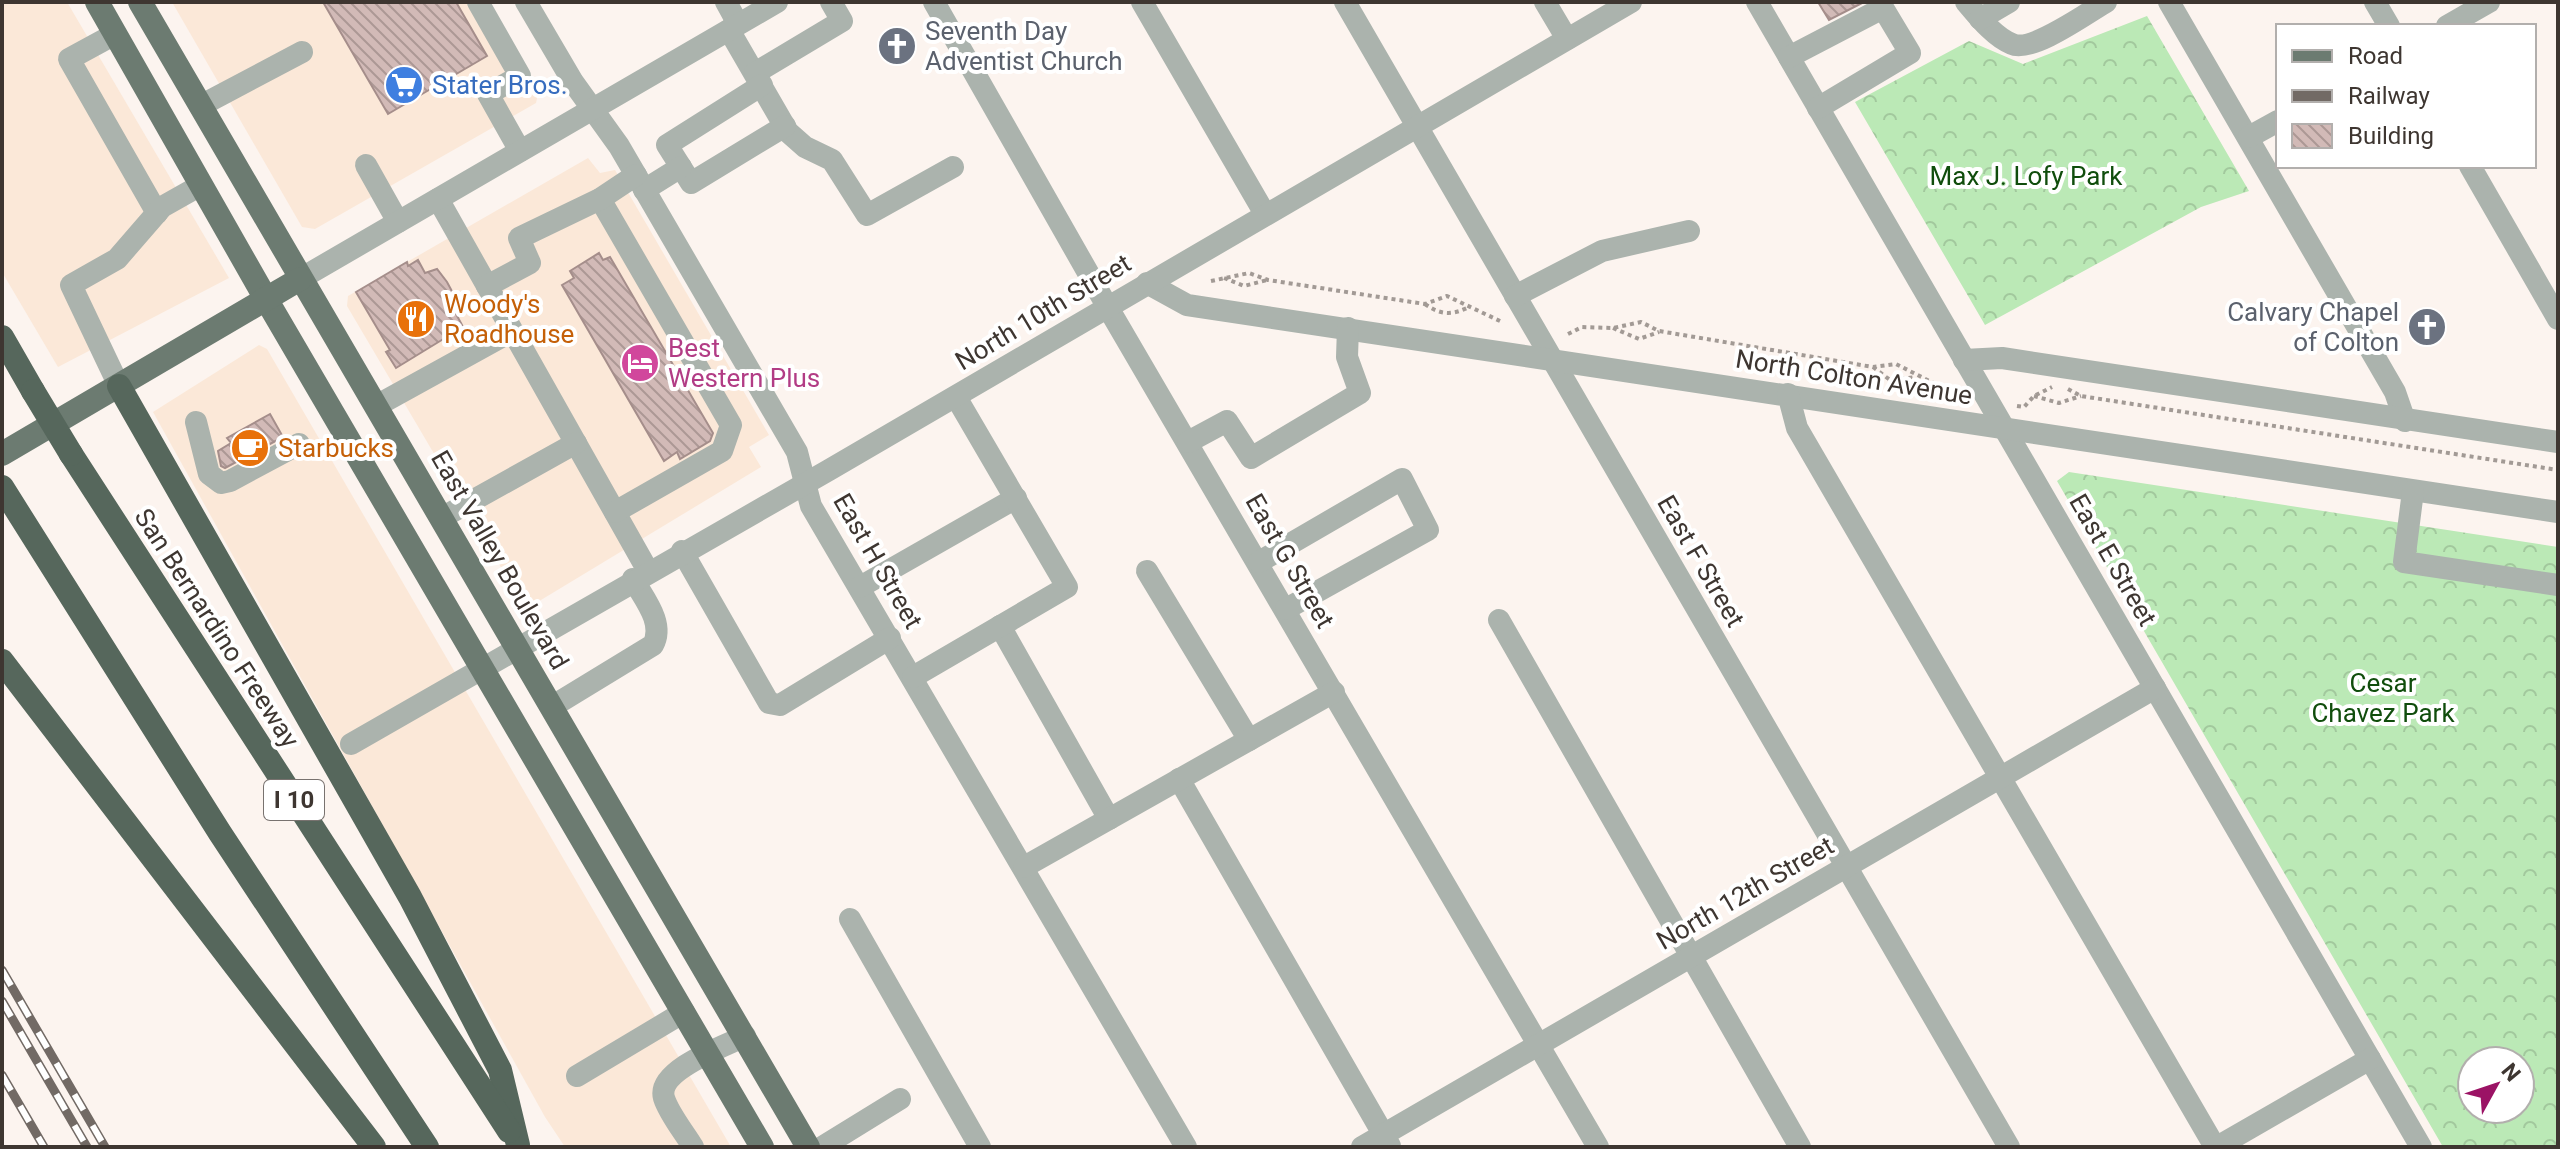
<svg xmlns="http://www.w3.org/2000/svg" width="2560" height="1149" font-family="Roboto,sans-serif">
	<defs>
		<pattern id="forest-crowns" width="20" height="18" patternUnits="userSpaceOnUse" patternTransform="scale(2)"><rect width="20" height="18" fill="#bbe9b6"/><path d="M2 6a3 3 0 1 1 6 0M12 15a3 3 0 1 1 6 0" fill="none" stroke="#a2c89d"/></pattern>
		<pattern id="building-back-hatch" width="6" height="6" patternUnits="userSpaceOnUse" patternTransform="scale(2)"><rect width="6" height="6" fill="#d2bab7"/><path d="M-1 5l2 2M0 0l6 6M5-1l2 2" fill="none" stroke="#ac9895"/></pattern>
	</defs>
	<rect width="100%" height="100%" fill="#fcf4ef"/>
	<g fill="#fbe8d8">
		<path d="M2,2H67L229,278L58,367L2,272Z"/>
		<path d="M172,2H485L538,94L536,103L315,229L302,227Z"/>
		<path d="M588,158L600,173L615,170L769,435L749,447L761,467L536,603H522L347,306L348,296Z"/>
		<path d="M259,345L267,349L731,1147H565L545,1117L153,412Z"/>
	</g>
	<g fill="url(#forest-crowns)" fill-rule="evenodd">
		<path d="M2147,16L2249,191L2201,207L1985,325L1855,102L1969,41L2023,64Z"/>
		<path d="M2069,472L2558,547V1147H2443L2057,481ZM2472,1061H2520V1109H2472Z"/>
	</g>
	<g fill="url(#building-back-hatch)" stroke="#a58e8b" stroke-width="2">
		<path d="M323,2H456L487,56L388,114Z"/>
		<path d="M1818,2H1864L1829,20Z"/>
		<path d="M599,253L603,260L610,257L713,433L710,441L680,459L677,452L664,461L562,285L574,278L570,271Z"/>
		<path d="M418,260L425,273L437,269L447,282L461,308L455,312L463,327L396,368L386,352L390,350L356,292L407,262L408,266Z"/>
		<path d="M270,414L283,437L225,468L221,466L218,451L231,443L227,438Z"/>
	</g>
	<g fill="none" stroke-linecap="round" stroke-linejoin="round">
		<g stroke="#a29a95" stroke-width="4" stroke-dasharray="4 4" stroke-linecap="butt">
			<path d="M1224,278L1244,286L1267,280"/>
			<path d="M1211,281L1249,273L1268,280L1425,304L1447,296L1500,321"/>
			<path d="M1425,304C1439,314 1450,316 1467,308"/>
			<path d="M1613,328L1639,339L1659,332"/>
			<path d="M1568,334L1582,327L1613,328L1641,322L1659,331L1873,367L1896,364L1947,390"/>
			<path d="M1873,367L1890,380L1916,377"/>
			<path d="M2068,389L2081,396L2558,470"/>
			<path d="M2034,396L2059,403L2081,396"/>
			<path d="M2017,406L2024,407L2034,396L2052,387"/>
		</g>
		<g stroke="#abb3ad" stroke-width="22">
			<path d="M478,2L520,76L488,94L520,151"/>
			<path d="M526,2L573,82L619,146L797,452L811,506L1186,1147"/>
			<path d="M726,2L738,24"/>
			<path d="M934,2L1107,306L1598,1147"/>
			<path d="M1142,2L1265,214"/>
			<path d="M1345,2L2009,1147"/>
			<path d="M1545,2L1567,39"/>
			<path d="M1757,2L2421,1147"/>
			<path d="M1966,2C1978,16 1994,37 2012,44C2032,53 2087,13 2106,2"/>
			<path d="M2169,2L2395,392L2405,421"/>
			<path d="M2375,2L2389,26"/>
			<path d="M1980,19L2009,2"/>
			<path d="M2447,26L2489,2"/>
			<path d="M729,30L788,132L805,147L832,160L867,215L953,167"/>
			<path d="M115,34L69,59L157,213"/>
			<path d="M1789,57L1883,8L1910,53L1818,108"/>
			<path d="M755,73L842,21L831,2"/>
			<path d="M762,85L667,145L691,183L785,126"/>
			<path d="M200,106L302,52"/>
			<path d="M2249,137L2278,121"/>
			<path d="M366,165L398,222"/>
			<path d="M2470,166L2558,319"/>
			<path d="M644,190L681,167"/>
			<path d="M438,199L648,571"/>
			<path d="M600,199L731,425L722,451L615,512"/>
			<path d="M300,279L777,2"/>
			<path d="M1147,283L1187,305L2558,512"/>
			<path d="M487,286L530,263L519,238L600,199L636,175"/>
			<path d="M1515,296L1602,251L1689,231"/>
			<path d="M1964,360L2002,358L2558,442"/>
			<path d="M119,386L71,285L117,259L162,207L201,185"/>
			<path d="M1788,394L1797,428L2215,1147"/>
			<path d="M376,406L512,331"/>
			<path d="M196,422L209,474L221,483L230,481L299,444"/>
			<path d="M1188,442L1227,421L1251,458L1360,393L1347,357L1348,328"/>
			<path d="M2413,491L2404,562L2558,585"/>
			<path d="M443,517L576,443"/>
			<path d="M682,551L769,703L780,705L890,638"/>
			<path d="M1259,562L1402,479L1428,530L1286,609"/>
			<path d="M1147,571L1249,740"/>
			<path d="M860,587L1016,498"/>
			<path d="M1499,620L1800,1147"/>
			<path d="M1000,626L1109,819"/>
			<path d="M913,677L1067,587L956,397"/>
			<path d="M553,706L653,645C665,623 644,599 633,579"/>
			<path d="M351,744L829,470L1631,2"/>
			<path d="M1179,779L1390,1146"/>
			<path d="M1024,867L1334,692"/>
			<path d="M850,919L980,1147"/>
			<path d="M577,1076L684,1012"/>
			<path d="M693,1147C684,1132 669,1114 664,1098C656,1070 725,1046 745,1036"/>
			<path d="M822,1147L900,1099"/>
			<path d="M1362,1147L2155,688"/>
			<path d="M2217,1147L2370,1059"/>
		</g>
		<g stroke="#6c7b71" stroke-width="24">
			<path d="M97,2L266,299L762,1147"/>
			<path d="M140,2L808,1147"/>
			<path d="M2,454L300,279"/>
		</g>
		<g stroke="#56675c" stroke-width="24">
			<path d="M2,337L33,391"/>
			<path d="M119,386L410,897L500,1070L518,1145"/>
			<path d="M71,454L509,1131"/>
			<path d="M2,487L220,833L427,1147"/>
			<path d="M2,661L374,1147"/>
		</g>
		<g stroke="#726a65" stroke-width="9">
			<g id="rail">
				<path d="M2,970L105,1147"/>
				<path d="M2,1001L87,1147"/>
				<path d="M2,1075L44,1147"/>
			</g>
		</g>
		<use href="#rail" stroke="#fff" stroke-width="6" stroke-dasharray="18" stroke-linecap="butt"/>
		<path stroke="#56675c" stroke-width="24" d="M33,391L71,454"/>
	</g>
	<defs>
		<g id="church-disc" transform="scale(2)"><circle r="9.5" fill="#6b7280" stroke="#fff"/><path d="M-1.2-6h2.4v3.5h3.3v2.4h-3.3V6h-2.4V-.1h-3.3v-2.4h3.3Z" fill="#fff"/></g>
		<g id="supermarket-disc" transform="scale(2)"><circle r="9.5" fill="#3f7fe0" stroke="#fff"/><path d="M-6-5.5h2.5l.6 2H6L4.5 2H-2.5L-4.4-4H-6ZM-1.5 3.2a1.3 1.3 0 1 0 .1 0ZM3 3.2a1.3 1.3 0 1 0 .1 0Z" fill="#fff"/></g>
		<g id="restaurant-disc" transform="scale(2)"><circle r="9.5" fill="#e8710a" stroke="#fff"/><path d="M-5-6h1v4h1v-4h1v4h1v-4h1v5L-1.5 .5V6h-2V.5L-5-1ZM5-6V6H3V1.5H1.5Q1.5-4 5-6Z" fill="#fff"/></g>
		<g id="hotel-disc" transform="scale(2)"><circle r="9.5" fill="#d1479c" stroke="#fff"/><path d="M-6-4.5h1.5V1H6V5H4.5V3h-9V5H-6ZM-4 0a1.8 1.8 0 1 1 3.6 0ZM.5 0V-2.5h3Q6-2.5 6 0Z" fill="#fff"/></g>
		<g id="cafe-disc" transform="scale(2)"><circle r="9.5" fill="#e8710a" stroke="#fff"/><path d="M-5.5-4.5H6V0H3Q3 3.5 0 3.5H-2.5Q-5.5 3.5-5.5 0ZM3-3.2v2h1.7v-2ZM-6 4.5H4V6H-6Z" fill="#fff"/></g>
	</defs>
	<g fill-rule="evenodd">
		<use href="#church-disc" x="897" y="46"/>
		<use href="#supermarket-disc" x="404" y="85"/>
		<use href="#restaurant-disc" x="416" y="319"/>
		<use href="#church-disc" x="2427" y="327"/>
		<use href="#hotel-disc" x="640" y="363"/>
		<use href="#cafe-disc" x="250" y="448"/>
	</g>
	<g text-anchor="middle" dominant-baseline="central" stroke-width="8" stroke-linejoin="round" paint-order="stroke">
		<rect fill="#fff" stroke="#78726f" stroke-width="2" x="264" y="780" width="60" height="40" rx="6"/>
		<g font-size="24" font-weight="bold" fill="#3e3631">
			<text x="294" y="800">I 10</text>
		</g>
		<g font-size="26" fill="#5b616d" stroke="#fff" text-anchor="start">
			<text x="925" y="31">Seventh Day<tspan x="925" dy="30">Adventist Church</tspan></text>
			<text x="2399" y="312" text-anchor="end">Calvary Chapel<tspan x="2399" dy="30">of Colton</tspan></text>
		</g>
		<g font-size="26" fill="#366cbe" stroke="#fff" text-anchor="start">
			<text x="432" y="85">Stater Bros.</text>
		</g>
		<g font-size="26" fill="#104d0c" stroke="#fff">
			<text x="2026" y="176">Max J. Lofy Park</text>
			<text x="2383" y="683">Cesar<tspan x="2383" dy="30">Chavez Park</tspan></text>
		</g>
		<g font-size="26" fill="#c56008" stroke="#fff" text-anchor="start">
			<text x="444" y="304">Woody's<tspan x="444" dy="30">Roadhouse</tspan></text>
			<text x="278" y="448">Starbucks</text>
		</g>
		<g font-size="26" fill="#3e3631" stroke="#fff">
			<text transform="translate(1043 312) rotate(-31)">North 10th Street</text>
			<text transform="translate(1854 377) rotate(9)">North Colton Avenue</text>
			<text transform="translate(500 560) rotate(60)">East Valley Boulevard</text>
			<text transform="translate(2113 560) rotate(60)">East E Street</text>
			<text transform="translate(878 561) rotate(60)">East H Street</text>
			<text transform="translate(1290 561) rotate(60)">East G Street</text>
			<text transform="translate(1701 561) rotate(60)">East F Street</text>
			<text transform="translate(217 628) rotate(57)">San Bernardino Freeway</text>
			<text transform="translate(1745 893) rotate(-30)">North 12th Street</text>
		</g>
		<g font-size="26" fill="#b23c85" stroke="#fff" text-anchor="start">
			<text x="668" y="348">Best<tspan x="668" dy="30">Western Plus</tspan></text>
		</g>
	</g>
	<rect width="2560" height="1149" fill="none" stroke="#3e3631" stroke-width="8"/>
	<rect x="2276" y="24" width="260" height="144" fill="#ffffff" stroke="#b2afad" stroke-width="2"/>
	<rect x="2292" y="50" width="40" height="12" fill="#6c7b71" stroke="#b2afad" stroke-width="2"/>
	<text x="2348" y="64" font-size="24" fill="#3e3631">Road</text>
	<rect x="2292" y="90" width="40" height="12" fill="#726a65" stroke="#b2afad" stroke-width="2"/>
	<text x="2348" y="104" font-size="24" fill="#3e3631">Railway</text>
	<rect x="2292" y="124" width="40" height="24" fill="url(#building-back-hatch)" stroke="#b2afad" stroke-width="2"/>
	<text x="2348" y="144" font-size="24" fill="#3e3631">Building</text>
	<g transform="translate(2496 1085) rotate(50)"><circle r="38" fill="#ffffff" stroke="#b2afad" stroke-width="2"/>
	<path d="M0-6L14 30L0 20L-14 30Z" fill="#9b1365"/>
	<text y="-12" font-size="22" font-weight="bold" text-anchor="middle" fill="#3e3631">N</text>
	</g>
</svg>
